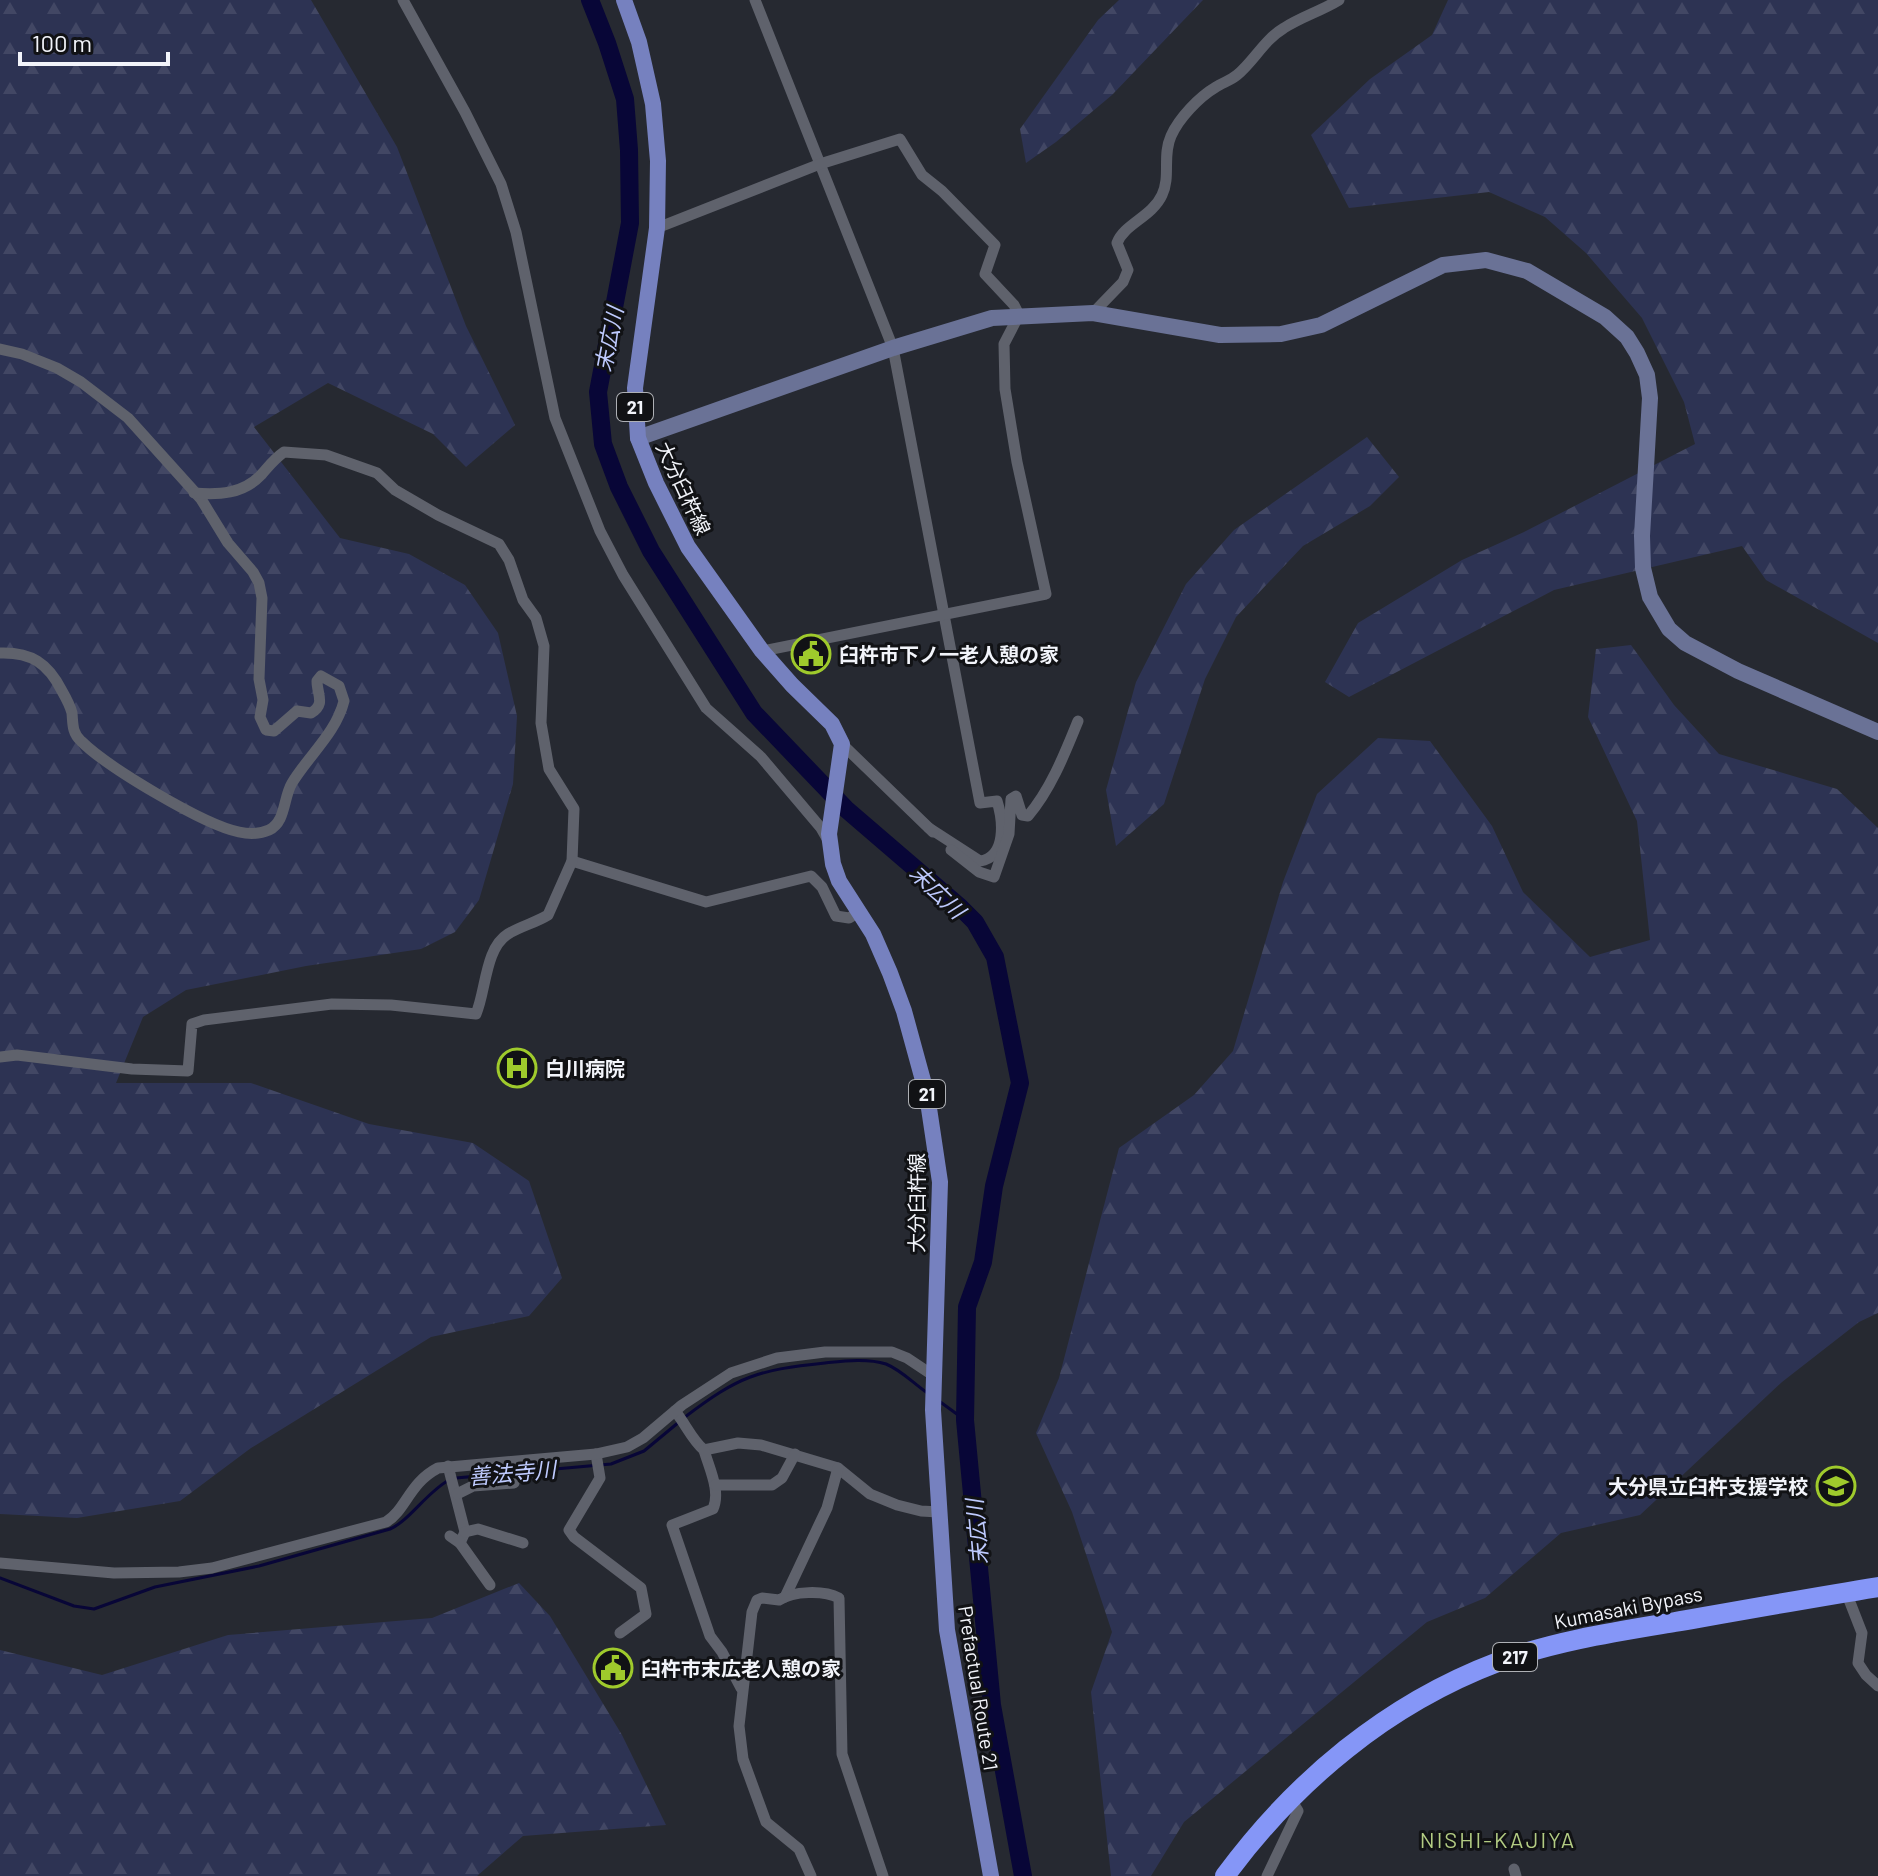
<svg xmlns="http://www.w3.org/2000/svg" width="1878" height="1876" font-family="Barlow,'Noto Sans JP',sans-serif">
	<defs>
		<pattern id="forest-firs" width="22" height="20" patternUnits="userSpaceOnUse" patternTransform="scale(2)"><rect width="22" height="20" fill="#2d3353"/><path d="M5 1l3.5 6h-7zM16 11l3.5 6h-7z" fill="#424764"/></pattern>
	</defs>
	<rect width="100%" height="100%" fill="#262931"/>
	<g fill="url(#forest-firs)">
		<path d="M0,0H311L397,147L466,326L515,425L466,467L433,434L328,383L254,427L340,538L409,554L465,585L498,633L517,716L513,784L479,900L455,932L421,949L306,966L186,990L143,1017L116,1083H251L369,1124L473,1143L529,1181L562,1278L529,1316L431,1337L251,1448L180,1501L77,1518L0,1514Z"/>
		<path d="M1119,0H1203L1112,95L1056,142L1026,163L1020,129L1098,20Z"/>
		<path d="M1448,0H1878V643L1766,580L1742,546L1554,590L1349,697L1325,682L1358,623L1462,560L1524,532L1695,444L1684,402L1642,318L1586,253L1545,217L1489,192L1349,208L1311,135L1370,79L1432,35Z"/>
		<path d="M1367,437L1399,477L1370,506L1303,546L1236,617L1205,679L1164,804L1116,846L1106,790L1136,682L1186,584L1234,530Z"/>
		<path d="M1631,645L1674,705L1719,754L1837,789L1878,828V1313L1859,1322L1782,1382L1640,1515L1561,1533L1485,1598L1427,1622L1184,1822L1151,1876H1111L1091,1692L1112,1632L1072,1512L1036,1433L1059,1378L1119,1148L1194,1095L1233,1051L1283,882L1317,794L1378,738L1430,741L1492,826L1523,892L1590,957L1650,940L1637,821L1588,717L1596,649Z"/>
		<path d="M519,1583L550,1616L622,1735L666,1825L523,1836L477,1876H0V1650L102,1675L228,1635L432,1618Z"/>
	</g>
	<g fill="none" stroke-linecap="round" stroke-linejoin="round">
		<g stroke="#080637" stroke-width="3">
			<path d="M939,1401L965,1420"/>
			<path d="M685,1417C739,1376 757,1370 825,1363C844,1361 867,1358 886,1364C901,1370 913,1383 926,1392"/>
			<path d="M456,1478L611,1464L644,1451L679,1422"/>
			<path d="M0,1578L74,1606L94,1609L155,1587L259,1566L390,1529C409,1521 427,1492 449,1480"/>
		</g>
		<path stroke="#080637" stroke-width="18" d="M590,0L607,43L625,99L629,150L630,223L598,392L603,444L619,487L651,551L754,713L846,809L960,907L975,922L995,957L1020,1083L994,1186L983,1262L967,1307L965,1420L992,1705L1023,1876"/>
		<g stroke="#5f626c" stroke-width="11">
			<path d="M403,0L465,112L501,184L516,232L555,418L600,531L623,575L706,708L761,757L821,828L829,842"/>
			<path d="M755,0L893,348L980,803L997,801C1003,820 1007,857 980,861L929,828"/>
			<path d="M657,228L820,164L900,139L922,175L942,191L995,245L985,274L1014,305L1019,315L1004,344L1005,389L1017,462L1046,594L762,651"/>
			<path d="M1093,313L1123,282L1128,270L1117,243C1124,224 1152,217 1162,195C1171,176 1162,156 1171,136C1179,118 1199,97 1216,87C1222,83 1231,80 1237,75C1254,61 1264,40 1284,28C1301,17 1321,11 1339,0"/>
			<path d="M0,349L22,354L57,368L81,382L128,418L201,499L228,543L253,572L259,583L262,598L259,679L263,700L260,717L266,730L274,731L297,711L311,713C326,704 317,695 317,681L321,676L339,686L344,701C336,733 309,755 292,783C283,798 286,822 269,830C260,834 248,834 239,832C204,825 107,767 81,741C72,733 73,724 72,713C70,705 66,698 62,691C48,663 31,652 0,653"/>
			<path d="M842,744L933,832"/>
			<path d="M951,850L979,872L994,877L1009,834L1011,799L1016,796L1022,815L1028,816C1051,789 1065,753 1078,721"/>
			<path d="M572,861L706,902L811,876L822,887L836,916L849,918L859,912"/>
			<path d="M0,1057L17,1055L132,1069L188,1071L192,1024L204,1020L332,1004L391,1005L476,1014C486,991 485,948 508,934C521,926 535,923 548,915L572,861L574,809L549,769L541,723L544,646L536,618L523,600L509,560L499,544L438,515L395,490L377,473L326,455L284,452C274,459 269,466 261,475C243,494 219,495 194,493"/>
			<path d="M675,1411C685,1423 692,1440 704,1450L738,1443L761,1445L838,1468L870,1494L897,1505L921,1511L939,1512"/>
			<path d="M704,1450C709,1468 721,1491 713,1509L672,1525L710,1636L722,1652L741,1688"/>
			<path d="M596,1454L600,1478L569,1530L574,1537L641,1588L646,1614L620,1633"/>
			<path d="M448,1466L465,1532L460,1543"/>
			<path d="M715,1485H772L782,1478L795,1454"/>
			<path d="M457,1494L473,1486L514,1483"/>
			<path d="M465,1532L478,1529L523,1543"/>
			<path d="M450,1536L460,1543L490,1585"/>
			<path d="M0,1563L114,1573L179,1572L212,1568L386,1522C406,1510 409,1483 438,1468L596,1454L627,1447L643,1438L682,1405L731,1373L777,1358L825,1352H892L907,1358L934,1376"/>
			<path d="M1846,1592L1862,1633L1858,1663L1866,1675L1878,1686"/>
			<path d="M785,1597L827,1508L838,1468"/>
			<path d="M1514,1869L1516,1876"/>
			<path d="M811,1876L799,1849L766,1822L743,1759L739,1726L752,1612L757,1600L762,1598L779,1600C793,1591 824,1590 839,1598L842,1754L883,1876"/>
			<path d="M1267,1876L1298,1811L1290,1798"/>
		</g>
		<path stroke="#6a7296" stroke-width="16" d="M638,438L893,348L992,318L1093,313L1220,335L1281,334L1321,325L1443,265L1486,260L1527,271L1605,317L1627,337L1637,353L1647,375L1650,398L1642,536L1643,568L1650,597L1669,629L1685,643L1738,671L1878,732"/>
		<path stroke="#7681bf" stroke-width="16" d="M624,0L639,42L653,104L658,161L657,228L635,388L638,438L656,483L688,547L762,651L792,685L832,724L842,744L829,834L833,864L839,881L873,934L890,973L904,1011L927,1095L940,1182L933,1410L947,1630L991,1876"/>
		<path stroke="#8596f7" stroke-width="20" d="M1225,1876C1295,1781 1387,1704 1498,1662C1555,1641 1615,1632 1675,1622C1743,1610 1810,1598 1878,1587"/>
	</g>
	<defs>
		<g id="civic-ring" transform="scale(2)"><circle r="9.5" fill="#111215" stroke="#9fca2c" stroke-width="1.5"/><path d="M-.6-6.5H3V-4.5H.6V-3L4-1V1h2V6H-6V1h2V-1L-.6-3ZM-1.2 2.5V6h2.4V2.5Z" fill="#9fca2c"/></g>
		<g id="hospital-ring" transform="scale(2)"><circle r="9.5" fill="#111215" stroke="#9fca2c" stroke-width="1.5"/><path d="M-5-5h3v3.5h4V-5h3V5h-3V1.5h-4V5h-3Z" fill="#9fca2c"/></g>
		<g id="school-ring" transform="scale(2)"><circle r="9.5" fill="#111215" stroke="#9fca2c" stroke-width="1.5"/><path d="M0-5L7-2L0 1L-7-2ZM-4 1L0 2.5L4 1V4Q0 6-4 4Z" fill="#9fca2c"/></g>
	</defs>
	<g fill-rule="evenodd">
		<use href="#civic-ring" x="811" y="654"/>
		<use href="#hospital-ring" x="517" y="1068"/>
		<use href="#school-ring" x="1836" y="1486"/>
		<use href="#civic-ring" x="613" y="1668"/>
	</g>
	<g text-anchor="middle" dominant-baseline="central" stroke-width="6" stroke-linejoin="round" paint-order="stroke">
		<g fill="#111215" stroke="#aeb0b5" stroke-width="2">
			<rect x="617" y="393" width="36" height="28" rx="6"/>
			<rect x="909" y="1080" width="36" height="28" rx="6"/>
			<rect x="1493" y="1643" width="44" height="28" rx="6"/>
		</g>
		<g font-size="18" font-weight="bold" fill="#f2f4fa">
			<text x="635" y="407">21</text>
			<text x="927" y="1094">21</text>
			<text x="1515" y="1657">217</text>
		</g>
		<g font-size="20" fill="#f2f4fa" stroke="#111215">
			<text transform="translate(684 488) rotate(65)">大分臼杵線</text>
			<text transform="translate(916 1203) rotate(-90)">大分臼杵線</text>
			<text transform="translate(1628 1607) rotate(-11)">Kumasaki Bypass</text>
			<text transform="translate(979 1688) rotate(81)">Prefactual Route 21</text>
		</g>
		<g font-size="20" font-weight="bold" fill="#f2f4fa" stroke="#111215" text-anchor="start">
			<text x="839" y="654">臼杵市下ノ一老人憩の家</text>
			<text x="545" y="1068">白川病院</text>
			<text x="1808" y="1486" text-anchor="end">大分県立臼杵支援学校</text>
			<text x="641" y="1668">臼杵市末広老人憩の家</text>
		</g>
		<g font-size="22" font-style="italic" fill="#becafe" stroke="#111215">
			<text transform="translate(608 339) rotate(-79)">末広川</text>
			<text transform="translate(938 891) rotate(44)">末広川</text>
			<text transform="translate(512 1472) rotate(-5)">善法寺川</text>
			<text transform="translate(976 1532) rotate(-95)">末広川</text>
		</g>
		<g font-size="22" letter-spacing="2" fill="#b3cc83" stroke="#111215">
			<text x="1498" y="1839">NISHI-KAJIYA</text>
		</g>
	</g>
	<path d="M20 52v12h148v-12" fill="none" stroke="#f2f4fa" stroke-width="4"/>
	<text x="32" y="52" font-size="24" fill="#f2f4fa" stroke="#111215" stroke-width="6" paint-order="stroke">100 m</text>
</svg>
